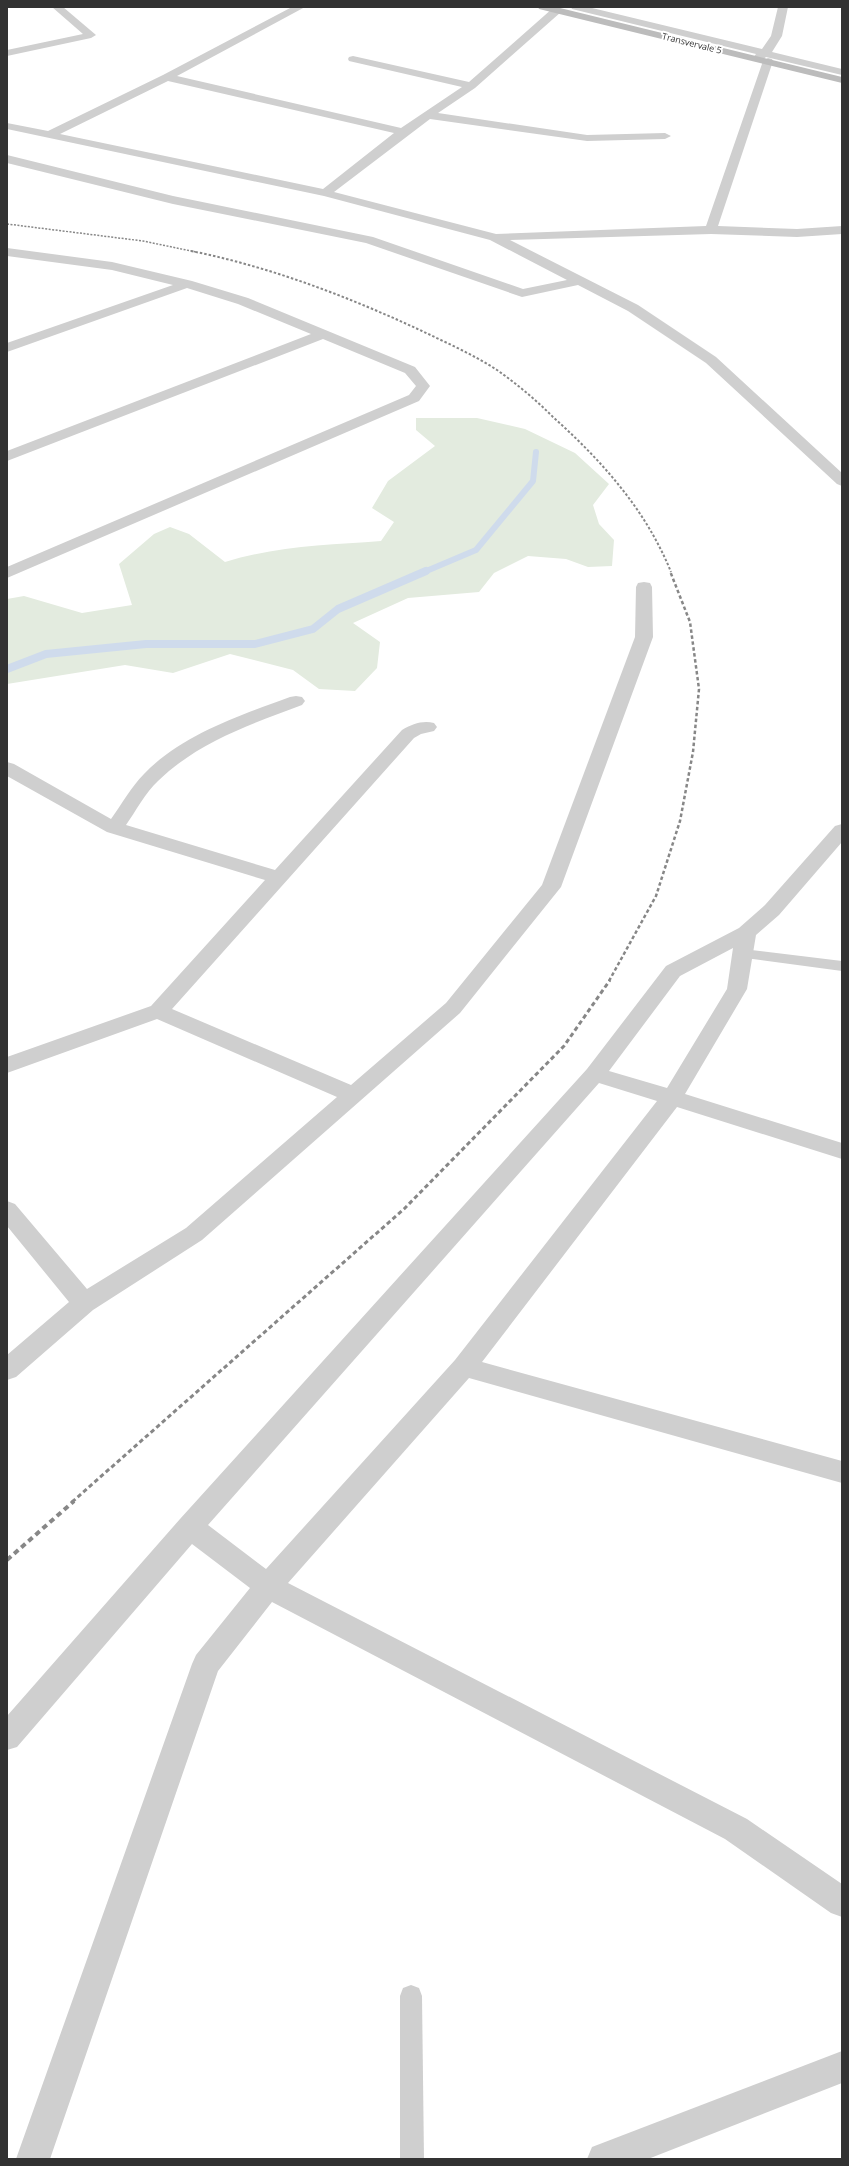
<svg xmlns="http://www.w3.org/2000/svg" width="849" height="2166" font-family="'Open Sans',sans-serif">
	<rect width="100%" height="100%" fill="#fff"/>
	<path fill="#e3ebdf" d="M416,418H477L525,429L575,453L609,484L593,505L599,524L614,540L612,566L588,567L566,559L528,556L494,573L479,592L408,598L353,623L380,642L377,668L355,691L319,689L293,670L230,654L173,673L125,665L7,684V599L24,596L82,613L132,605L119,564L154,534L170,527L189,534L225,562C276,546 328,545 381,541L394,522L372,508L388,481L435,446L416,430Z"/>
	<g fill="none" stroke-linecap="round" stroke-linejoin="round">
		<path stroke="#cfdbec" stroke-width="6" d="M424,572L476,550L533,481L536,452"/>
		<path stroke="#cfdbec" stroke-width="8" d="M7,669L46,654L146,644H255L313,629L338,609L426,571"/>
		<g fill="#cfcfcf" fill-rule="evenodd">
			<path d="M743,949L842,961V971L738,957L736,954L738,951Z"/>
			<path d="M411,1985L419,1988L422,1996L424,2159H400V1996L403,1988Z"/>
		</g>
		<g fill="#cfcfcf" fill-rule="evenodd">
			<path d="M52,7H63L96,35L91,38L7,56V50L83,34Z"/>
			<path d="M292,7H305L177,76L401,128L462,87L349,61L348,59L349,57L353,56L469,82L553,8L557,7L562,10L561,12L475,88L438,113L587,135L665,133L671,136L665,139L587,141L430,119L334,192L496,234L706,226L763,61L768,58L772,59L773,61L718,226L797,229L842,226V234L797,237L711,234L510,240L638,305L716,357L842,473V486L837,484L706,363L628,311L578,285L522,297L366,243L173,204L7,163V155L173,196L373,237L523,289L567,280L490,240L324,196L7,129V123L48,131L163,75ZM168,81L394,133L323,189L60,134Z"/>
			<path d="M571,7H588L762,49L771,36L778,7H788L782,36L772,52L842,69V75L766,57L761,61H753L752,59L756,54L572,9Z"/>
			<path d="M7,248L112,262L192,281L248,298L415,367L430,386L419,401L7,578V567L409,395L416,386L405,373L323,339L7,461V451L311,334L238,304L187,288L7,352V343L173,285L112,270L7,256Z"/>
			<path d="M644,582L650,583L652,587L653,637L561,887L460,1013L202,1240L93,1310L16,1377L7,1380V1355L69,1302L7,1226V1201L15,1204L87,1289L186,1228L337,1097L157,1019L7,1073V1057L151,1006L265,880L107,832L7,776V762L14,764L111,819C122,804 131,787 144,774C181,735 241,715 290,697L296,696L302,697L305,701L302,705C251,724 198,742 158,781C145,793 136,811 126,825L275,870L402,730C412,724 423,720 434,723L437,727L434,731L421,734L414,738L172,1009L351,1085L446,1003L542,885L635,637L636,587L638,583Z"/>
			<path d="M842,824V842L779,915L756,935L747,989L685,1094L842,1143V1159L677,1107L482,1362L842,1461V1483L469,1378L288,1583L747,1819L842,1884V1917L831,1913L725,1839L272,1602L218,1671L50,2159H16L192,1664L196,1655L250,1588L192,1544L17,1747L7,1750V1716L180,1519L587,1069L666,966L739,928L765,905L835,826ZM733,948L727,989L667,1088L609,1071L680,976ZM599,1083L657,1101L455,1360L266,1569L208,1525Z"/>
			<path d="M842,2051V2083L648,2159H587L592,2147Z"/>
		</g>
		<path fill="#bcbcbc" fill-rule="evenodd" d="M538,7H556L842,77V83L539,9Z"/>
		<path stroke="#878787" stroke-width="1.5" stroke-dasharray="2 1.5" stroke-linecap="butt" d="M7,224L143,241L196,252"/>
		<path stroke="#878787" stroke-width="2" stroke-dasharray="2.5 2" stroke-linecap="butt" d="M191,251C271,267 349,297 422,331C447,343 474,355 497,370C517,384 536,400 553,417C602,461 646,510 671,572"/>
		<path stroke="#878787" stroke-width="2.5" stroke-dasharray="3.5 2.5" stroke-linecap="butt" d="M609,981L656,896L680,821L693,752L699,689L690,622L670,571"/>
		<path stroke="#878787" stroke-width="3" stroke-dasharray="4.5 3" stroke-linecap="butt" d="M72,1502L404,1209L564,1046L610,980"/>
		<path stroke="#878787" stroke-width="4" stroke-dasharray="5.5 4" stroke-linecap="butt" d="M7,1560L74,1501"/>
	</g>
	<g text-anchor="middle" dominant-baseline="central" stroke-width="4" stroke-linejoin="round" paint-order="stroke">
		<g font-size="9" fill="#323232" stroke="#fff">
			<text transform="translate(692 43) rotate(14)">Transvervale 5</text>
		</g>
	</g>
	<rect width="849" height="2166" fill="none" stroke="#323232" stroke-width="16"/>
</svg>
